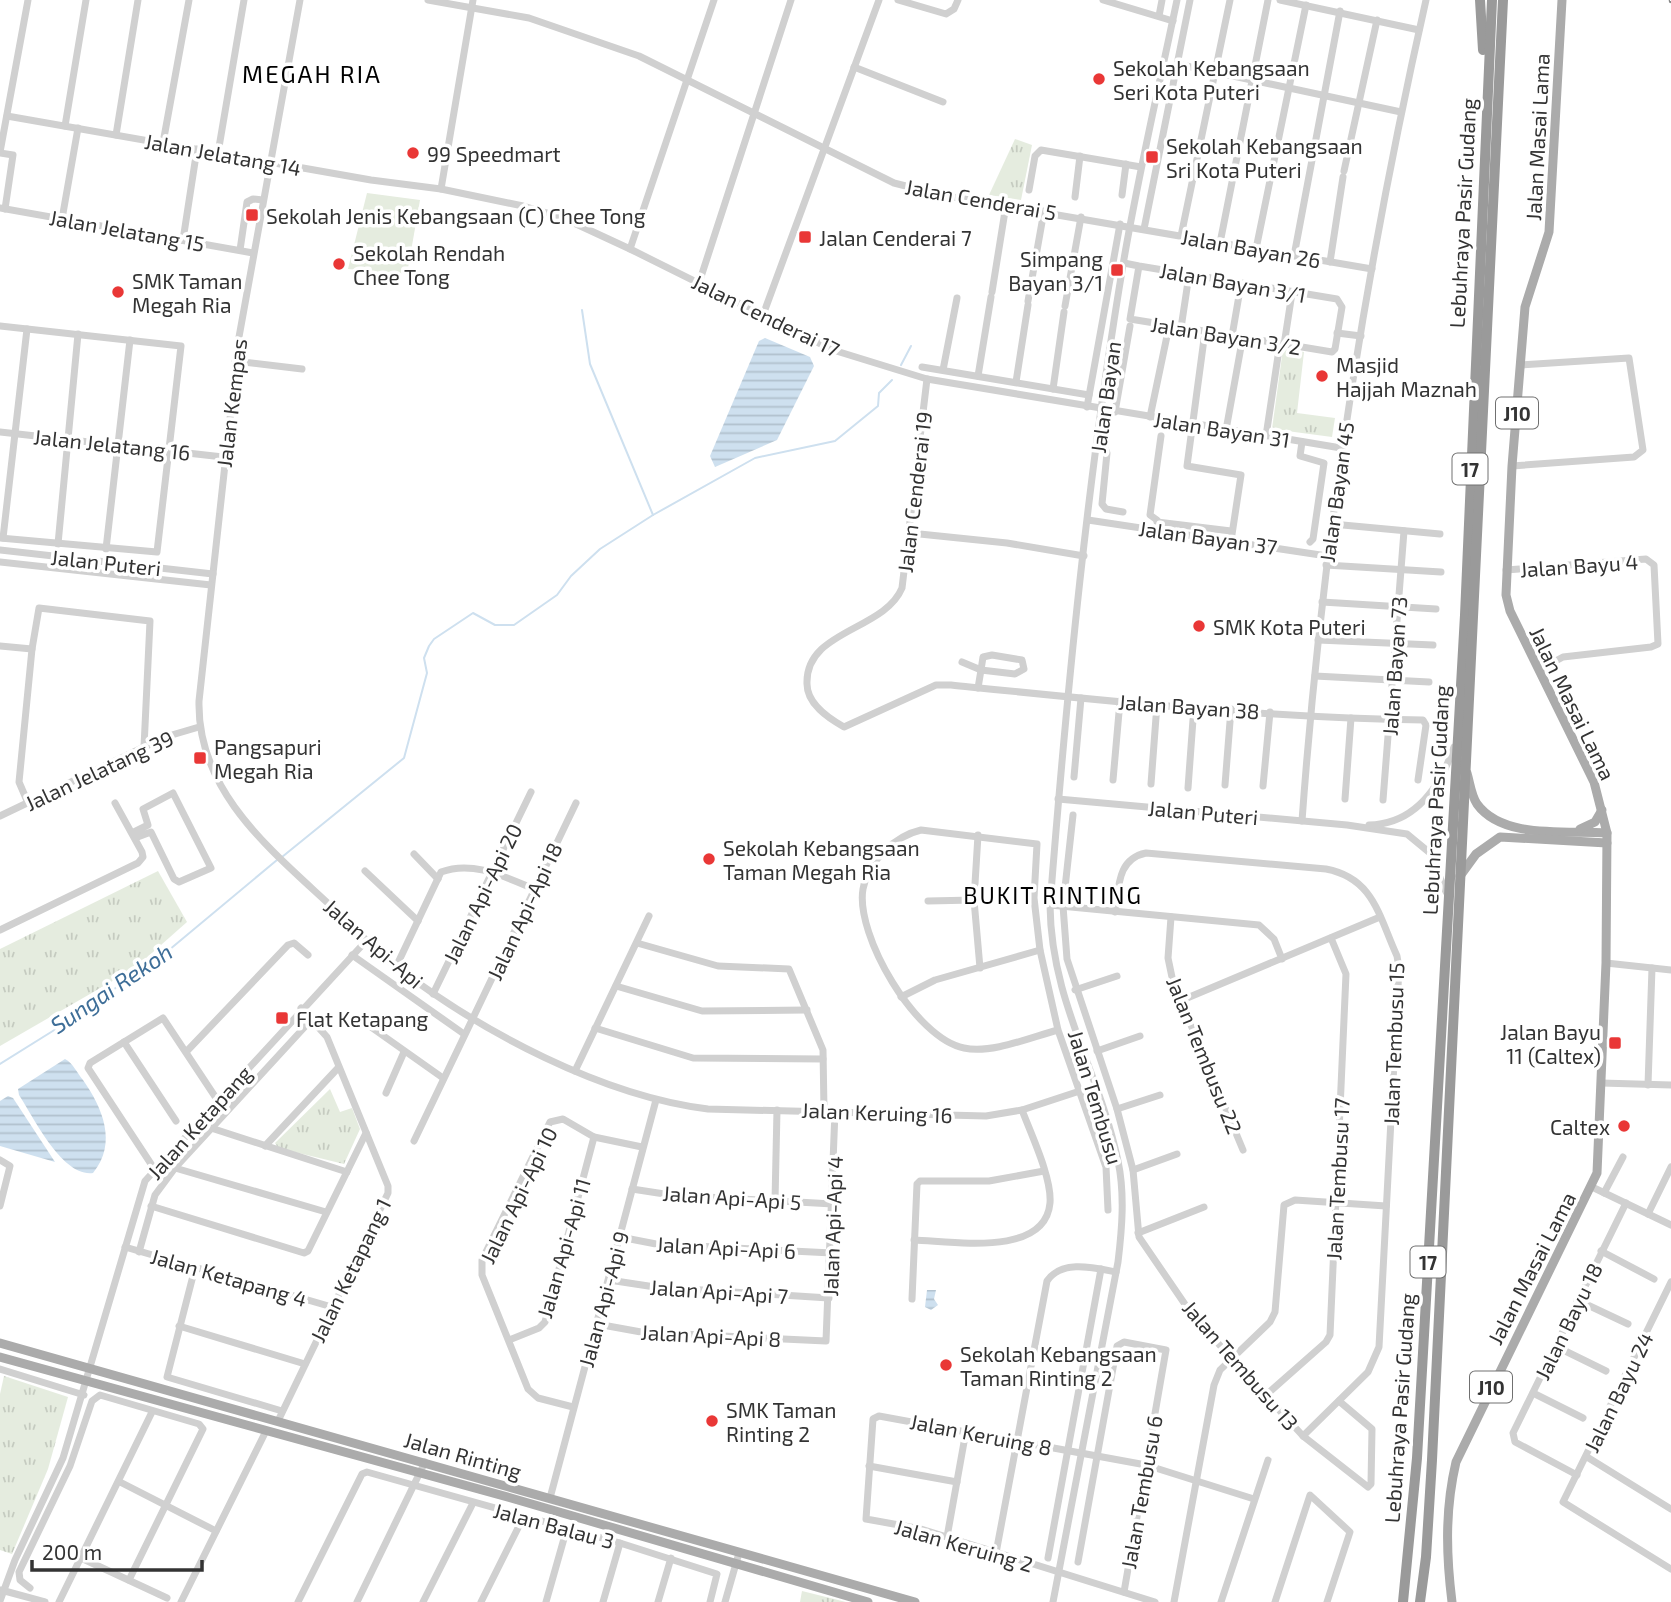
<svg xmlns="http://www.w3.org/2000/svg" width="1671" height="1602" font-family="'Exo 2',sans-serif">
	<defs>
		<pattern id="grass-tufts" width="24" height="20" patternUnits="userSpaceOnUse" patternTransform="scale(1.75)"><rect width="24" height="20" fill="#e5ecdf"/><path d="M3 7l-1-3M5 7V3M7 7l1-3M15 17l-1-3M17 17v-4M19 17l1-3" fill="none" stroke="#c5cbc0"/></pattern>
		<pattern id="water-rules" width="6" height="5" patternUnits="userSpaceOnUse" patternTransform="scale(1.75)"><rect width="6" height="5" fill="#cee0ef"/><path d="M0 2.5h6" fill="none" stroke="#b1c1cd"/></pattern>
	</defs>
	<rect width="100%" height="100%" fill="#fff"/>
	<g fill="url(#grass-tufts)">
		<path d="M1015,139L1032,145L1021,200L989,195Z"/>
		<path d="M1283,349L1304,352L1297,413L1335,418L1332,437L1272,429Z"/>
		<path d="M158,871L187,922L135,968L0,1046V949Z"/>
		<path d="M330,1089L340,1112L352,1108L360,1129L344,1164L278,1148L275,1143Z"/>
		<path d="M4,1376L68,1397L48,1469L12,1554L0,1550V1394Z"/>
		<path d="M802,1591L846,1602H800Z"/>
	</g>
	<path fill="#e5ecdf" d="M367,193L420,200L407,274L348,269Z"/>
	<g fill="url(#water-rules)">
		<path d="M765,338L810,357L814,366L777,440L715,467L710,456L759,341Z"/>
		<path d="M65,1059C73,1063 77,1073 83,1080C102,1107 118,1143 93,1173C62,1177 34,1118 19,1095L18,1089Z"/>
		<path d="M8,1096L13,1098L55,1162L0,1146V1101Z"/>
		<path d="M927,1290H936L934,1299L938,1305L931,1310L925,1307Z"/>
	</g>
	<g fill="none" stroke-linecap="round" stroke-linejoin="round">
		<g stroke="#cee0ef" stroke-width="2">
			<path d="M582,310L590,364L653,515"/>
			<path d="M901,365L911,346"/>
			<path d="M282,857L404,758L427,673L424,658L429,646L434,639L473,613L495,625H514L557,595L571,576L600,549L653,515L755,458L835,441L878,406L879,393L892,380"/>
			<path d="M0,1064L64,1024L163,955L277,860"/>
		</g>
		<g stroke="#d0d0d0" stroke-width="7">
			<path d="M300,0L239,337L199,701C197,792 271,850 332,907C354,927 374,950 398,968C482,1032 602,1096 708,1109L986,1116L1022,1110L1095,1086"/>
			<path d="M428,0L529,18L639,56L894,183L941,195L1372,269"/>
			<path d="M898,0L946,14L954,9L958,0"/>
			<path d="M1103,0L1173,21"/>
			<path d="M1280,0L1419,30"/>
			<path d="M1159,16L1162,0"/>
			<path d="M1177,64L1401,112"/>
			<path d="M854,67L943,102"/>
			<path d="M7,116L371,180L441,189L523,206L561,217L630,249L833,350L927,379L1341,448"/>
			<path d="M65,126L86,0"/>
			<path d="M116,135L138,0"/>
			<path d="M163,143L189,0"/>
			<path d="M0,152L28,0"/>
			<path d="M0,153L13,155L5,209"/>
			<path d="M218,153L244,0"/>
			<path d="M1344,171L1377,20"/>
			<path d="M441,189L473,0"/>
			<path d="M1029,190L1035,156L1041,150L1141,167"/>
			<path d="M1122,195L1126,164"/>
			<path d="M1075,197L1080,156"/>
			<path d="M0,208L253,253"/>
			<path d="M62,219L78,128"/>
			<path d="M1144,229L1190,0"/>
			<path d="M1181,236L1230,0"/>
			<path d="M183,240L197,149"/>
			<path d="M1220,243L1268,0"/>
			<path d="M630,249L714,0"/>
			<path d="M1256,249L1306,5"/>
			<path d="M240,250L247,202L253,199L263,200"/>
			<path d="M1294,256L1340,11"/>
			<path d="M1330,262L1343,177"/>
			<path d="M1124,263L1139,266L1337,299L1342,307L1335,349L1332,352L1308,348L1130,319L1139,266"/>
			<path d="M699,283L791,0"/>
			<path d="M992,292L1006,205"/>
			<path d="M1028,301L1044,211"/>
			<path d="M1065,306L1081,217"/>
			<path d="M763,315L879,0"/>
			<path d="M0,326L181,346L157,552L0,538"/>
			<path d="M1181,328L1189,275"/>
			<path d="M1337,333L1361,336"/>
			<path d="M1232,336L1241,284"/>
			<path d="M1204,339L1187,466L1241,475L1231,541"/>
			<path d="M1284,345L1292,293"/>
			<path d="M235,361L302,369"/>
			<path d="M922,367L1089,395"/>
			<path d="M943,370L957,298"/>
			<path d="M978,376L991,297"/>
			<path d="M927,379L902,588C884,631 805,630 807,684C807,704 828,718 844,727L936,685H951C1107,701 1266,718 1423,720L1426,725L1418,780"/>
			<path d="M1016,382L1028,305"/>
			<path d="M1053,389L1064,312"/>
			<path d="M1087,407L1120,224"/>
			<path d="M1115,412L1130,326"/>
			<path d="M1150,417L1167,336"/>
			<path d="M1226,430L1241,347"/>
			<path d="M0,432L223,457"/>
			<path d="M1266,436L1278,356"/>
			<path d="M1302,442L1300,456L1324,463L1313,539L1310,542"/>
			<path d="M1098,447L1105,448L1107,453L1102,504L1106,509L1123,512"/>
			<path d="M1512,466L1634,457L1643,450L1629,358L1521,365"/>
			<path d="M1088,520L1327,556"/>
			<path d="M1157,520L1150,515L1161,436"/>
			<path d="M1157,522L1231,531"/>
			<path d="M1332,524L1440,534"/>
			<path d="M910,533L1007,543L1084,556"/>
			<path d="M3,538L27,329"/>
			<path d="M58,544L78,334"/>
			<path d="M106,549L130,340"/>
			<path d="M0,550L213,574"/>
			<path d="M0,562L211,585"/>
			<path d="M1326,565L1441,572"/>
			<path d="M1506,570L1646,559L1654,565L1658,644L1651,647L1563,657L1539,670"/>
			<path d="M1322,602L1436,609"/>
			<path d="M1318,640L1433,645"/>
			<path d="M0,646L32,649"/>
			<path d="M992,655L1022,660L1024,669L1015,674L981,670L983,657Z"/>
			<path d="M962,662L981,670L978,688"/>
			<path d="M1315,676L1429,682"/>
			<path d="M1074,777L1081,698"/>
			<path d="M1113,780L1120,701"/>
			<path d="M1151,784L1157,704"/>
			<path d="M1225,785L1231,709"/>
			<path d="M1263,786L1270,712"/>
			<path d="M1188,788L1194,706"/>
			<path d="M1058,799L1347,825L1407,834L1430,853L1446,892"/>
			<path d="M1345,799L1351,718"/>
			<path d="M1383,800L1404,531"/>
			<path d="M28,803L19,782L32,649L39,608L150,621L144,747"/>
			<path d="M1073,815L1063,906L1067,959L1117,1109L1133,1170L1139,1237L1193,1316L1303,1436L1368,1487L1371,1484L1372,1429L1339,1401"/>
			<path d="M0,816L165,737L199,727"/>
			<path d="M1302,821C1322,545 1365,270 1426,0"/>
			<path d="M1369,825C1415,824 1440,787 1454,747"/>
			<path d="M132,833L148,825L143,809L173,793L211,868L179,882L174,879L151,832L135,838"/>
			<path d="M978,835L974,900L980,968"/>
			<path d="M414,854L438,879"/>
			<path d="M365,871L418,921"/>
			<path d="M928,901L974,900"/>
			<path d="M1050,905L1259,925L1274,939L1282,959"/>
			<path d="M1115,912C1119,887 1117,859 1146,853L1326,869C1374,878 1379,917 1397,956L1399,968L1379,1347L1368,1372L1303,1436"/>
			<path d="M1171,917L1168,958L1173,982L1243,1150"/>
			<path d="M0,930L138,863L143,857L142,852L115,803"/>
			<path d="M637,943L718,966L789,969L823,1050L824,1110"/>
			<path d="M352,955L464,1034"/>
			<path d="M1606,963L1671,970"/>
			<path d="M396,967L441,872C473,860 505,877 534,889"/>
			<path d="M616,986L702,1011L807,1010"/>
			<path d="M1075,990L1117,976"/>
			<path d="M433,994L531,792"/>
			<path d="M901,997L935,980L1040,950"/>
			<path d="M1180,1001L1380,917"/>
			<path d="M361,1020L443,1078"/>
			<path d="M595,1028L693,1058L823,1059"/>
			<path d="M1058,1030C1031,1037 992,1054 964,1048C916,1039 855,935 863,889C868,861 895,836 921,830L1037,844L1034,898L1040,950L1058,1030L1106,1167L1108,1210"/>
			<path d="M124,1042L176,1121"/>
			<path d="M187,1051L288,945L294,943L308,955"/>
			<path d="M1097,1051L1140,1036"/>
			<path d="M575,1071L649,916"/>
			<path d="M1601,1083L1671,1085"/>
			<path d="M1648,1085L1652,968"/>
			<path d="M386,1093L404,1052"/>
			<path d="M1117,1109L1160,1095"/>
			<path d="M211,1128L347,1172"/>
			<path d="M414,1141L576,803"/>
			<path d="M265,1146L338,1068"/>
			<path d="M0,1160L10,1166L0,1206"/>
			<path d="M175,1168L326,1212"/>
			<path d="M155,1170L88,1068L90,1063L163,1018L218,1101"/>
			<path d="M1133,1170L1177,1154"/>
			<path d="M1592,1187L1671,1225"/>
			<path d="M632,1189L671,1195L833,1204"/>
			<path d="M1604,1193L1623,1157"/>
			<path d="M775,1201L777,1110"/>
			<path d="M151,1206L304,1253L308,1251L366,1133"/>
			<path d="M1648,1214L1671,1167"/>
			<path d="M1138,1233L1204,1207"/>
			<path d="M620,1237L656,1244L832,1253"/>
			<path d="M914,1240C951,1241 1045,1258 1050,1203C1052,1178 1031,1134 1022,1110"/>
			<path d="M125,1247L332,1307"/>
			<path d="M1601,1251L1654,1279"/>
			<path d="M139,1252L155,1195L175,1168L312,1019"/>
			<path d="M195,1268L167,1377L282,1411"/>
			<path d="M609,1280L655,1287L829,1298"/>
			<path d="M1671,1282L1563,1502L1671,1569"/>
			<path d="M912,1299L917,1184L920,1181H989L1044,1171"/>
			<path d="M1577,1300L1628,1324"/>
			<path d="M597,1324L641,1332L826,1341L835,1111"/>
			<path d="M179,1326L305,1364"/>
			<path d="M509,1340L539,1328L545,1322L594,1137"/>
			<path d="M1555,1346L1606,1371"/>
			<path d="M0,1369L84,1395"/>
			<path d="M1533,1393L1583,1418"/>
			<path d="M1266,1395L1326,1342L1330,1335L1346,974L1331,938"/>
			<path d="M573,1407L538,1398L528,1389L482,1275V1260L550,1122L563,1119L594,1137L642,1147"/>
			<path d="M278,1421L388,1193V1186L327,1037L301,1008"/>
			<path d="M1587,1457L1671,1509"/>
			<path d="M869,1466L957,1482"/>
			<path d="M1577,1475L1515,1442L1513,1433L1626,1203"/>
			<path d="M120,1482L216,1531"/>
			<path d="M550,1498L656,1100"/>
			<path d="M947,1537L966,1431"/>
			<path d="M996,1553L1047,1281C1062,1259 1095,1268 1116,1272"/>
			<path d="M81,1558L167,1598"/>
			<path d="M1048,1558L1101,1269"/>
			<path d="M1078,1562L1117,1346L1124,1342L1166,1350L1124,1592"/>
			<path d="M30,1588L20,1580L19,1572L70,1466L92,1401L100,1395L199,1424L203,1429L129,1580"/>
			<path d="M1,1590L45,1602"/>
			<path d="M0,1601L15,1560L63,1458L145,1181L366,941"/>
			<path d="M59,1602L152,1412"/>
			<path d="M181,1602L266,1431"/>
			<path d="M298,1602L362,1474L367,1472L620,1543L717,1574L710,1602"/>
			<path d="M357,1602L425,1462"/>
			<path d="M423,1602L473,1503"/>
			<path d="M481,1602L524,1516"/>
			<path d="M546,1602L567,1528"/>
			<path d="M603,1602L620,1543"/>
			<path d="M658,1602L671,1558"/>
			<path d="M725,1602L739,1553"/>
			<path d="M1053,1602L1118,1262C1122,1229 1125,1194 1118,1161C1099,1070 1051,1002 1050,905C1067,689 1088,472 1124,259C1139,172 1159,86 1177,0"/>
			<path d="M1155,1602L921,1529L866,1519L873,1419L879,1416L1146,1465L1254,1499"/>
			<path d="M1174,1602L1214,1385L1220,1370L1270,1322L1275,1312L1284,1205L1295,1200L1386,1206"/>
			<path d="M1221,1602L1268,1460"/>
			<path d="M1275,1602L1310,1495L1350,1532L1327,1602"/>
		</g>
		<g stroke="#ababab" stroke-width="9">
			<path d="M1467,773C1470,783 1471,795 1477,804C1503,840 1568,830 1607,833"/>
			<path d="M1580,829L1595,822L1602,810"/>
			<path d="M1460,876L1476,854L1500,837L1607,843"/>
			<path d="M0,1343L915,1602"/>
			<path d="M0,1357L511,1498L868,1602"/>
			<path d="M1452,1602C1446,1554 1445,1509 1456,1462L1597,1173L1606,963L1607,833L1594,782L1510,611L1506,595L1512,466L1525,307L1549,232L1562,0"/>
		</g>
		<g stroke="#9a9a9a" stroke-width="10">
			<path d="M1480,0L1483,50"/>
			<path d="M1403,1602L1417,1458L1465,615L1492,0"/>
			<path d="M1420,1602L1426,1557L1432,1460L1503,0"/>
		</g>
		<g stroke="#888" stroke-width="4.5">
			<path id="rail" d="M1671,0V1"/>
		</g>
		<use href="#rail" stroke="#fff" stroke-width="2" stroke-dasharray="5" stroke-linecap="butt"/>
	</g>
	<g fill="#e93736" stroke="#fff" stroke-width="2.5">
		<circle cx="1099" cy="79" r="7"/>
		<circle cx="413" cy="153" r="7"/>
		<rect x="1145" y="150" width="14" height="14" rx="3.5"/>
		<rect x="245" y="208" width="14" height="14" rx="3.5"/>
		<rect x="798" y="230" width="14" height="14" rx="3.5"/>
		<circle cx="339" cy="264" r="7"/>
		<rect x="1110" y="263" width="14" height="14" rx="3.5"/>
		<circle cx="118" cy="292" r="7"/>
		<circle cx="1322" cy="376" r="7"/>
		<circle cx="1199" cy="626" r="7"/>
		<rect x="193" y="751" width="14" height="14" rx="3.5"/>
		<circle cx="709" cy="859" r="7"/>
		<rect x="275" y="1011" width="14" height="14" rx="3.5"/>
		<rect x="1608" y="1036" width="14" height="14" rx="3.5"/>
		<circle cx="1624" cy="1126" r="7"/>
		<circle cx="946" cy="1365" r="7"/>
		<circle cx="712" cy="1421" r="7"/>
	</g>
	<g text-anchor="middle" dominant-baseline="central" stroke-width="7" stroke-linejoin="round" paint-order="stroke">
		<g fill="#fff" stroke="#707070" stroke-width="2">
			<rect x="1496" y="397.5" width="42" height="31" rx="5"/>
			<rect x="1452.5" y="453.5" width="35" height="31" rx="5"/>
			<rect x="1410.5" y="1246.5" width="35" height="31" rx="5"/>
			<rect x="1470" y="1371.5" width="42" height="31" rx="5"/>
		</g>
		<g font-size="19" font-weight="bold" fill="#333">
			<text x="1517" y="413">J10</text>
			<text x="1470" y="469">17</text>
			<text x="1428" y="1262">17</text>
			<text x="1491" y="1387">J10</text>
		</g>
		<g font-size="21" fill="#333" stroke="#fff" text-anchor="start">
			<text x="1113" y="67">Sekolah Kebangsaan<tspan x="1113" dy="24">Seri Kota Puteri</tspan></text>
			<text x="1166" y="145">Sekolah Kebangsaan<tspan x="1166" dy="24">Sri Kota Puteri</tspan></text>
			<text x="427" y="153">99 Speedmart</text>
			<text x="266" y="215">Sekolah Jenis Kebangsaan (C) Chee Tong</text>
			<text x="819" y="237">Jalan Cenderai 7</text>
			<text x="353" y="252">Sekolah Rendah<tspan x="353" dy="24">Chee Tong</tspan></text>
			<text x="1103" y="258" text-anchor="end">Simpang<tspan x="1103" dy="24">Bayan 3/1</tspan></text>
			<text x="132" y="280">SMK Taman<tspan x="132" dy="24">Megah Ria</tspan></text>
			<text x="1336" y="364">Masjid<tspan x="1336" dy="24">Hajjah Maznah</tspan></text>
			<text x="1213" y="626">SMK Kota Puteri</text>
			<text x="214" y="746">Pangsapuri<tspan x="214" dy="24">Megah Ria</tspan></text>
			<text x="723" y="847">Sekolah Kebangsaan<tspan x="723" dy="24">Taman Megah Ria</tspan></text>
			<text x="296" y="1018">Flat Ketapang</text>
			<text x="1601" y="1031" text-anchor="end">Jalan Bayu<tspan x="1601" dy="24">11 (Caltex)</tspan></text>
			<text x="1610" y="1126" text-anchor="end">Caltex</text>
			<text x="960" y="1353">Sekolah Kebangsaan<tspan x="960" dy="24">Taman Rinting 2</tspan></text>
			<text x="726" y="1409">SMK Taman<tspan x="726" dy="24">Rinting 2</tspan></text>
		</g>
		<g font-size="21" fill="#333" stroke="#fff">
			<text transform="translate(1537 137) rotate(-87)">Jalan Masai Lama</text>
			<text transform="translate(223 154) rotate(10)">Jalan Jelatang 14</text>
			<text transform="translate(981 199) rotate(10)">Jalan Cenderai 5</text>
			<text transform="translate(1462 213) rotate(-87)">Lebuhraya Pasir Gudang</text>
			<text transform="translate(127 230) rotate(10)">Jalan Jelatang 15</text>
			<text transform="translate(1251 248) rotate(10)">Jalan Bayan 26</text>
			<text transform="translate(1233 282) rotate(10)">Jalan Bayan 3/1</text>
			<text transform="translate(766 315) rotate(26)">Jalan Cenderai 17</text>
			<text transform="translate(1226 335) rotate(9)">Jalan Bayan 3/2</text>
			<text transform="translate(1105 397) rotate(-82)">Jalan Bayan</text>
			<text transform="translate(231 403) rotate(-83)">Jalan Kempas</text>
			<text transform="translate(1222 429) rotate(9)">Jalan Bayan 31</text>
			<text transform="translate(112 444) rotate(6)">Jalan Jelatang 16</text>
			<text transform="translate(914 492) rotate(-83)">Jalan Cenderai 19</text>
			<text transform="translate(1336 492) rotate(-82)">Jalan Bayan 45</text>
			<text transform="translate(1208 537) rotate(8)">Jalan Bayan 37</text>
			<text transform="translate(106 562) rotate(6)">Jalan Puteri</text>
			<text transform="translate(1579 565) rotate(-4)">Jalan Bayu 4</text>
			<text transform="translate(1394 666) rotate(-86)">Jalan Bayan 73</text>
			<text transform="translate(1573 703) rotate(64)">Jalan Masai Lama</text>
			<text transform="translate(1189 706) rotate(4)">Jalan Bayan 38</text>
			<text transform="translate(99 770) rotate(-25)">Jalan Jelatang 39</text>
			<text transform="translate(1435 800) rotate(-87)">Lebuhraya Pasir Gudang</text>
			<text transform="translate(1203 812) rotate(5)">Jalan Puteri</text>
			<text transform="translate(482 893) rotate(-64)">Jalan Api-Api 20</text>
			<text transform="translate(524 911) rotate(-65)">Jalan Api-Api 18</text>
			<text transform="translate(374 943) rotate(41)">Jalan Api-Api</text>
			<text transform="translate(1393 1044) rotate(-88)">Jalan Tembusu 15</text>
			<text transform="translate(1205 1055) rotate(68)">Jalan Tembusu 22</text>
			<text transform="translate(1096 1097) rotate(73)">Jalan Tembusu</text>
			<text transform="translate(877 1112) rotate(2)">Jalan Keruing 16</text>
			<text transform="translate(199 1122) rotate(-48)">Jalan Ketapang</text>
			<text transform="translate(1337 1179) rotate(-87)">Jalan Tembusu 17</text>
			<text transform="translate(518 1195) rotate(-64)">Jalan Api-Api 10</text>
			<text transform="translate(732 1197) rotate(4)">Jalan Api-Api 5</text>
			<text transform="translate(832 1226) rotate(-88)">Jalan Api-Api 4</text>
			<text transform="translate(726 1247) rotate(3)">Jalan Api-Api 6</text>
			<text transform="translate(563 1248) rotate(-74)">Jalan Api-Api 11</text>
			<text transform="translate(1531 1268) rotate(-63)">Jalan Masai Lama</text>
			<text transform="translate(350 1270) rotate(-64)">Jalan Ketapang 1</text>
			<text transform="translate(229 1277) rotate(16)">Jalan Ketapang 4</text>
			<text transform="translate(719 1291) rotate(4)">Jalan Api-Api 7</text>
			<text transform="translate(603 1299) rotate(-75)">Jalan Api-Api 9</text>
			<text transform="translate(1568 1321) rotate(-64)">Jalan Bayu 18</text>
			<text transform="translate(711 1335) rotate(3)">Jalan Api-Api 8</text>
			<text transform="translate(1241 1365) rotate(49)">Jalan Tembusu 13</text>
			<text transform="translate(1618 1392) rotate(-64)">Jalan Bayu 24</text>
			<text transform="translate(1399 1408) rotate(-86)">Lebuhraya Pasir Gudang</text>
			<text transform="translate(981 1434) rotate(11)">Jalan Keruing 8</text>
			<text transform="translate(463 1455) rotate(16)">Jalan Rinting</text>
			<text transform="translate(1141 1492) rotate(-80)">Jalan Tembusu 6</text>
			<text transform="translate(554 1525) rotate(15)">Jalan Balau 3</text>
			<text transform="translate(964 1545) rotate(16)">Jalan Keruing 2</text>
		</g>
		<g font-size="23" letter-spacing="2" fill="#000" stroke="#fff">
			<text x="1053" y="895">BUKIT RINTING</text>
		</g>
		<g font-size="23" font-style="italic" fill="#3e6e98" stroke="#fff">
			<text transform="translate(111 988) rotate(-34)">Sungai Rekoh</text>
		</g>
		<g font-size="24" letter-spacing="2" fill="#000" stroke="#fff">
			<text x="312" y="73">MEGAH RIA</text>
		</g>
	</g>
	<path d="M32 1560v10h170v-10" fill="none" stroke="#333333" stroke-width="3.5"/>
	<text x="42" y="1560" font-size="21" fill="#333333" stroke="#ffffff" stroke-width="5" paint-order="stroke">200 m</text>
</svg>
